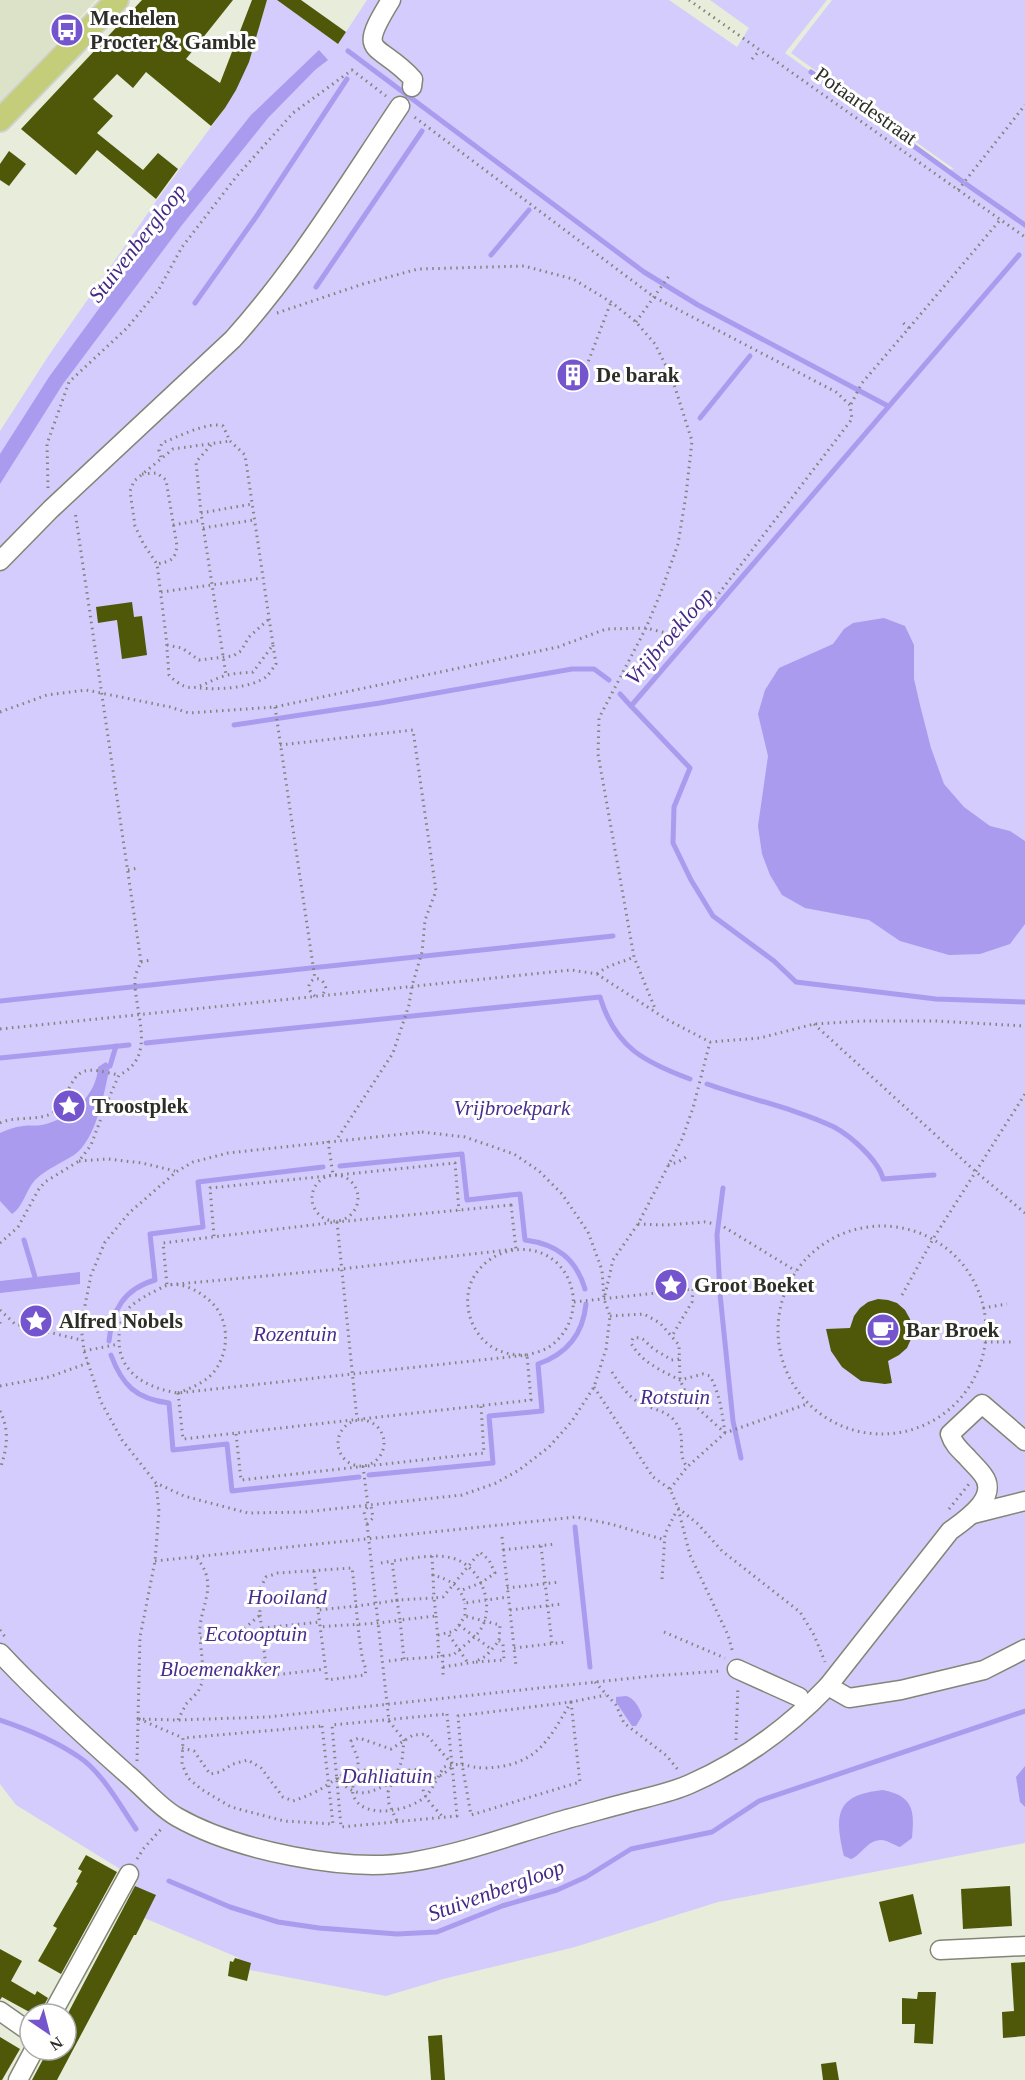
<svg xmlns="http://www.w3.org/2000/svg" width="1025" height="2080" font-family="'Times New Roman',serif">
	<rect width="100%" height="100%" fill="#e8ecda"/>
	<path fill="#dce2c8" d="M0,0H96L0,103Z"/>
	<path fill="#d3ccfd" d="M267,0H277L338,44L367,0H669L737,47L749,28L710,0H827L785,53L946,170L954,169L791,53L832,0H1025V1843L718,1902L575,1947L443,1979L386,1996L229,1966L239,1958L123,1909L138,1880L16,1805L0,1784V431L49,355L157,200L225,108L249,62Z"/>
	<g fill="#aa9bef">
		<path d="M319,50L328,60L315,70L268,118L182,225L63,384L0,484V454L49,377L125,273L251,115Z"/>
		<path d="M884,618L905,626L914,645V679L920,705L931,748L944,784L964,807L990,826L1010,831L1025,841V924L1010,944L980,954L949,955L900,941L869,920L805,908L782,895L770,875L762,854L758,826L768,756L758,714L765,690L779,668L833,644L844,629L853,623Z"/>
		<path d="M106,1062L110,1066C104,1092 97,1139 74,1155C61,1163 47,1169 35,1180C26,1190 23,1207 12,1214L0,1201V1133C7,1130 14,1127 23,1126C29,1125 36,1126 42,1125C69,1119 97,1096 98,1067Z"/>
		<path d="M80,1272V1284L0,1293V1281Z"/>
		<path d="M626,1696C634,1698 640,1708 642,1716L636,1726H632L616,1702V1697Z"/>
		<path d="M1025,1766V1807L1020,1802L1016,1777Z"/>
		<path d="M883,1790C913,1796 915,1810 912,1838L900,1847C894,1845 887,1840 881,1840C867,1840 862,1855 851,1859L844,1856C835,1816 834,1795 883,1790Z"/>
	</g>
	<g fill="none" stroke-linecap="round" stroke-linejoin="round">
		<g stroke="#aa9bef" stroke-width="5">
			<path d="M348,51L644,272L698,305L888,406"/>
			<path d="M811,72L962,181"/>
			<path d="M966,184L1025,225"/>
			<path d="M491,255L529,210"/>
			<path d="M1019,255L631,706L690,768L674,807L673,843L691,880L713,916L774,961L796,982L936,999L1025,1002"/>
			<path d="M316,287L422,131"/>
			<path d="M195,303L256,217L347,79"/>
			<path d="M700,418L750,356"/>
			<path d="M620,694L631,706"/>
			<path d="M234,725L380,703L572,669H594L609,680"/>
			<path d="M0,1001L613,936"/>
			<path d="M146,1043L600,997C615,1047 644,1062 690,1079"/>
			<path d="M0,1058L129,1045"/>
			<path d="M110,1066L116,1046"/>
			<path d="M707,1084C746,1098 797,1109 834,1127C851,1136 879,1161 883,1179L934,1175"/>
			<path d="M340,1166L462,1154L467,1200L520,1194L525,1240C557,1244 576,1259 585,1289"/>
			<path d="M723,1188L717,1235L720,1294L733,1421L741,1458"/>
			<path d="M24,1240L35,1277"/>
			<path d="M109,1341C112,1310 124,1289 155,1280L150,1234L203,1227L198,1182L323,1167"/>
			<path d="M111,1355C122,1385 136,1399 169,1403L173,1450L227,1444L232,1491L359,1477"/>
			<path d="M369,1475L493,1463L489,1416L542,1411L538,1364C567,1354 583,1334 586,1304"/>
			<path d="M575,1527L590,1667"/>
			<path d="M0,1720C27,1729 56,1741 79,1757C102,1772 121,1807 136,1829"/>
			<path d="M169,1881L230,1907L278,1922L319,1928L397,1934L437,1932L502,1906L557,1890L586,1877L631,1849L712,1832L759,1801L1025,1711"/>
		</g>
	</g>
	<g fill="#4e5808">
		<path d="M142,0H233L186,59L220,83L252,0H267L249,62L236,90L225,108L211,126L146,72L133,88L117,74L93,99L113,116L97,133L143,170L158,153L178,169L156,199L97,150L76,175L21,129Z"/>
		<path d="M277,0H301L346,32L338,44Z"/>
		<path d="M9,151L26,164L9,186L0,180V164Z"/>
		<path d="M566,368H581V382L565,381Z"/>
		<path d="M132,602L134,617L142,616L147,655L122,659L117,620L98,623L96,607Z"/>
		<path d="M878,1299L888,1300L897,1303L905,1310L910,1319L912,1329L911,1339L907,1348L899,1355L888,1361L892,1383L885,1384L861,1381L842,1367L831,1351L826,1329L850,1328L854,1316L860,1308L868,1302Z"/>
		<path d="M86,1855L117,1872L61,1974L38,1961L57,1928L53,1926L78,1883L76,1882L82,1871L78,1869Z"/>
		<path d="M135,1886L156,1895L136,1935H134L57,2080H32L48,2050H66V2017Z"/>
		<path d="M1010,1886L1012,1926L963,1929L961,1889Z"/>
		<path d="M913,1894L922,1934L889,1942L879,1902Z"/>
		<path d="M0,1949L22,1961L11,1981L35,1995L37,1991L48,1998L39,2014H33L2,1997L0,2000Z"/>
		<path d="M235,1958L251,1963L247,1981L228,1976L230,1961L233,1962Z"/>
		<path d="M1025,1962V2036L1003,2038L1002,2012L1014,2011L1011,1963Z"/>
		<path d="M918,1992H936L933,2044L914,2043L915,2024H902V1998L917,1999Z"/>
		<path d="M442,2035L445,2080H431L428,2036Z"/>
		<path d="M0,2037L20,2049L2,2080H0Z"/>
		<path d="M836,2062L839,2080H823L821,2064Z"/>
	</g>
	<g fill="none" stroke-linecap="round" stroke-linejoin="round">
		<g stroke="#828675" stroke-width="21">
			<g id="minor">
				<path d="M391,0C355,58 377,40 413,79L412,87"/>
				<path d="M0,561L51,509L233,339C297,268 347,185 400,106"/>
				<path d="M973,1514L1025,1501"/>
				<path d="M0,1653C40,1696 83,1735 127,1774C143,1787 159,1807 177,1817C235,1850 346,1873 411,1862C465,1853 515,1834 567,1819C587,1814 606,1808 626,1803C648,1797 670,1793 690,1784C742,1761 789,1727 828,1686L849,1698L901,1690L984,1670L1025,1649"/>
				<path d="M737,1669L799,1697"/>
				<path d="M828,1686L950,1531C965,1520 1000,1497 983,1475C979,1469 972,1463 967,1457C960,1450 953,1444 950,1434L982,1404L1025,1441"/>
				<path d="M940,1950L1025,1946"/>
				<path d="M0,2011L30,2032"/>
				<path d="M52,2014L129,1874"/>
				<path d="M18,2080L34,2050"/>
			</g>
		</g>
		<g stroke="#d1d1d0" stroke-width="26">
			<path id="major" d="M0,120L117,0"/>
		</g>
		<g stroke="#828479" stroke-width="3" stroke-dasharray="1.5 4.5" stroke-linecap="butt">
			<path d="M689,0L1025,237"/>
			<path d="M752,59L760,50"/>
			<path d="M958,190L1025,105"/>
			<path d="M277,313L363,284L418,269L524,266L573,279L611,302L636,322L655,344L672,378L692,441L686,495L678,544L661,592L646,628L599,718L598,754L634,957L656,1011"/>
			<path d="M636,322L669,276"/>
			<path d="M909,328L1000,220"/>
			<path d="M582,378L611,302"/>
			<path d="M851,404L862,383L909,328L902,322"/>
			<path d="M230,441L245,455L273,645L253,672C244,673 233,673 224,676C199,684 192,698 169,675L166,636L157,564L143,543L135,526L130,491L134,481L173,449Z"/>
			<path d="M211,445L196,462L201,513L226,675"/>
			<path d="M161,457L159,450L162,443C178,437 208,421 223,426L230,441"/>
			<path d="M142,474L157,473L166,480L177,546C175,561 170,561 157,564"/>
			<path d="M48,488L47,444L69,382L127,328L159,289L182,247L236,177L293,113L352,70L386,96"/>
			<path d="M201,513L252,504"/>
			<path d="M173,525L202,520"/>
			<path d="M203,528L254,520"/>
			<path d="M161,592L262,578"/>
			<path d="M167,645L182,648L199,660L233,656L241,651L249,637L269,619"/>
			<path d="M200,688C218,690 253,688 267,676C270,673 273,668 276,664L273,645"/>
			<path d="M275,707L315,979"/>
			<path d="M0,712L47,695L86,690L170,707L189,713L275,707L558,647L606,629L646,628L670,634L714,600L852,419L850,405L836,392L654,297L413,116"/>
			<path d="M280,745L413,730L436,891L425,920L422,952L412,986L409,1005L393,1053L337,1139"/>
			<path d="M128,870L138,868"/>
			<path d="M141,962L151,960"/>
			<path d="M597,974C609,964 621,963 634,957"/>
			<path d="M315,996C298,984 322,968 326,989L323,994"/>
			<path d="M814,1024L975,1171L1025,1213"/>
			<path d="M0,1029L571,970L597,974L666,1019L710,1042L760,1038L814,1024L863,1021H935L1025,1026"/>
			<path d="M0,1123C17,1115 39,1122 54,1112C60,1109 62,1103 65,1097C79,1064 86,1068 119,1075"/>
			<path d="M422,1132L465,1137L514,1154L539,1171L562,1194L588,1232L602,1270L604,1299L610,1316L606,1349L594,1387L572,1421L549,1447L519,1470L496,1483L462,1495L305,1512L248,1513L184,1496L156,1483L122,1440L101,1402L84,1351L81,1326L91,1275L105,1242L129,1213L176,1172L193,1162L228,1153Z"/>
			<path d="M328,1141L333,1175"/>
			<path d="M79,1161L108,1159L142,1163L175,1171"/>
			<path d="M668,1165L678,1162L686,1157"/>
			<circle cx="335" cy="1198" r="23"/>
			<path d="M511,1205L516,1249L341,1269L167,1285L163,1243L337,1222Z"/>
			<path d="M337,1222L357,1419"/>
			<path d="M638,1224L666,1225L705,1222L715,1224"/>
			<circle cx="882" cy="1330" r="104"/>
			<path d="M724,1227L796,1271"/>
			<path d="M214,1236L210,1188L455,1163L459,1211"/>
			<path d="M0,1243L18,1227L39,1189L45,1182L79,1161L91,1145L108,1100L119,1075C158,1057 134,1012 135,980C135,974 139,967 141,962L75,511"/>
			<path d="M605,1295L613,1260L638,1224L682,1139L693,1108L710,1042"/>
			<path d="M902,1295L933,1239L1025,1094"/>
			<path d="M574,1302L693,1289L692,1302L672,1336"/>
			<path d="M983,1308L1007,1304"/>
			<path d="M0,1310L15,1324L81,1340"/>
			<path d="M610,1316L644,1314L660,1323L679,1345L680,1380L685,1391L694,1405L724,1432"/>
			<path d="M0,1322V1325"/>
			<path d="M921,1331L986,1335"/>
			<path d="M985,1342H1015"/>
			<path d="M84,1351L119,1344"/>
			<path d="M679,1359L671,1360C665,1355 659,1353 654,1349C645,1343 645,1336 633,1338L631,1343C641,1362 662,1371 680,1380L703,1374L710,1376C720,1394 722,1413 725,1433"/>
			<path d="M612,1372C619,1383 628,1397 640,1403C650,1409 665,1410 673,1419C689,1437 675,1450 687,1467"/>
			<path d="M0,1386L49,1377L88,1363"/>
			<path d="M594,1387L653,1477L670,1489L678,1508L690,1555L728,1635L733,1653"/>
			<path d="M178,1393C191,1388 204,1383 213,1373C229,1354 230,1323 214,1305C203,1293 182,1280 165,1286C160,1288 154,1292 149,1294C142,1298 132,1304 127,1310C121,1317 120,1328 119,1336C117,1373 147,1388 178,1393L527,1355C534,1353 543,1351 549,1347C577,1328 582,1289 558,1264C534,1240 493,1247 475,1275C460,1298 469,1332 492,1347C503,1354 515,1355 527,1355"/>
			<path d="M178,1393L183,1439L531,1400L527,1355"/>
			<path d="M0,1411C10,1431 7,1449 0,1469"/>
			<circle cx="361" cy="1443" r="23"/>
			<path d="M236,1434L241,1480L484,1453L481,1406"/>
			<path d="M363,1466L368,1506L364,1512L367,1524L389,1721L404,1740L402,1761L388,1792L389,1804L397,1821"/>
			<path d="M670,1489L687,1467L725,1433L807,1404"/>
			<path d="M678,1508L698,1524L722,1551L800,1612L814,1635L825,1662"/>
			<path d="M949,1509L969,1484"/>
			<path d="M367,1524L373,1518L371,1505"/>
			<path d="M502,1537L516,1666"/>
			<path d="M541,1546L552,1644"/>
			<path d="M503,1550L556,1544"/>
			<path d="M432,1556L433,1575"/>
			<path d="M197,1558C221,1588 197,1607 200,1638"/>
			<path d="M155,1561L576,1517L611,1524L665,1540"/>
			<path d="M381,1563L392,1561"/>
			<path d="M314,1571L318,1610"/>
			<path d="M662,1579L665,1534L677,1510"/>
			<path d="M507,1588L560,1582"/>
			<path d="M510,1610L562,1604"/>
			<path d="M260,1615L267,1676L325,1669"/>
			<path d="M436,1616L439,1655"/>
			<path d="M459,1625L491,1649"/>
			<path d="M262,1628L320,1622"/>
			<path d="M0,1630L6,1638"/>
			<path d="M664,1632L725,1658"/>
			<path d="M438,1635L455,1631L465,1616V1603"/>
			<path d="M449,1635L468,1663"/>
			<path d="M514,1648L567,1642"/>
			<path d="M442,1655L443,1667L475,1662L486,1656L499,1641L500,1625L465,1616"/>
			<path d="M404,1659L400,1620L436,1616L434,1598L443,1597L480,1552L489,1560L495,1573L481,1583L462,1590"/>
			<path d="M389,1661C406,1658 440,1658 454,1654C457,1652 461,1648 465,1645C472,1639 479,1634 483,1625C494,1600 479,1565 452,1558C433,1553 411,1559 392,1561L397,1600L434,1598L433,1575C450,1580 460,1585 465,1603L508,1597"/>
			<path d="M476,1662L504,1660L503,1644L499,1641"/>
			<path d="M443,1667V1678"/>
			<path d="M595,1682L616,1705L624,1723L667,1756L678,1770"/>
			<path d="M571,1702L580,1782L471,1815L462,1764L458,1716Z"/>
			<path d="M447,1714L457,1816L341,1827L332,1725Z"/>
			<path d="M137,1719L178,1720L268,1717L652,1676L721,1671"/>
			<path d="M139,1719L183,1738"/>
			<path d="M178,1720L186,1704L198,1692L202,1683L203,1668L200,1638L232,1639L260,1615L259,1591L266,1577L278,1573L352,1568C356,1597 357,1627 362,1656C363,1663 367,1668 365,1675L327,1680L318,1610C345,1607 371,1605 397,1600L400,1620C373,1625 347,1624 320,1627"/>
			<path d="M322,1726L333,1824L284,1821L231,1807L201,1789L188,1778L182,1764L183,1738Z"/>
			<path d="M736,1740L738,1686"/>
			<path d="M182,1748L194,1751L210,1774L220,1772L233,1764L248,1760L261,1768L283,1797L293,1801C305,1797 317,1792 327,1785C338,1778 340,1774 355,1772C362,1770 371,1769 378,1770C409,1773 423,1793 452,1767"/>
			<path d="M137,1761L140,1637L155,1561L159,1511L156,1483"/>
			<path d="M452,1764L426,1734L413,1735L391,1749L359,1738L351,1741C353,1749 358,1755 358,1763C359,1775 348,1788 355,1799C367,1820 413,1810 427,1795C434,1787 438,1776 444,1767C461,1761 469,1768 485,1768C537,1766 548,1741 571,1702L606,1695"/>
			<path d="M399,1777L411,1769L418,1770C422,1777 421,1781 423,1789C425,1800 436,1809 443,1817"/>
			<path d="M337,1778C357,1801 370,1793 394,1781"/>
			<path d="M137,1859L144,1848L163,1827"/>
		</g>
		<use href="#minor" stroke="#fff" stroke-width="18"/>
		<use href="#major" stroke="#c4ce7a" stroke-width="22"/>
	</g>
	<defs>
		<g id="bus-disc" transform="scale(1.725)"><circle r="9.5" fill="#7455ce" stroke="#fff"/><path d="M-5-6H5V4H4V6H2V4H-2V6H-4V4H-5ZM-3.5-4V0h7V-4ZM-3.5 1.2v1.5H-2V1.2ZM2 1.2v1.5H3.5V1.2Z" fill="#fff"/></g>
		<g id="building-disc" transform="scale(1.725)"><circle r="9.5" fill="#7455ce" stroke="#fff"/><path d="M-4-6H4V6H1V3H-1V6H-4ZM-2.5-4.3h1.7v1.8h-1.7ZM.8-4.3h1.7v1.8H.8ZM-2.5-1h1.7V.8h-1.7ZM.8-1h1.7V.8H.8Z" fill="#fff"/></g>
		<g id="sight-disc" transform="scale(1.725)"><circle r="9.5" fill="#7455ce" stroke="#fff"/><path d="M0-6L1.8-2.2L6-1.7L2.9 1.2L3.7 5.4L0 3.3L-3.7 5.4L-2.9 1.2L-6-1.7L-1.8-2.2Z" fill="#fff"/></g>
		<g id="cafe-disc" transform="scale(1.725)"><circle r="9.5" fill="#7455ce" stroke="#fff"/><path d="M-5.5-4.5H6V0H3Q3 3.5 0 3.5H-2.5Q-5.5 3.5-5.5 0ZM3-3.2v2h1.7v-2ZM-6 4.5H4V6H-6Z" fill="#fff"/></g>
	</defs>
	<g fill-rule="evenodd">
		<use href="#bus-disc" x="67" y="30"/>
		<use href="#building-disc" x="573" y="375"/>
		<use href="#sight-disc" x="69" y="1106"/>
		<use href="#sight-disc" x="671" y="1285"/>
		<use href="#sight-disc" x="36" y="1321"/>
		<use href="#cafe-disc" x="883" y="1330"/>
	</g>
	<g text-anchor="middle" dominant-baseline="central" stroke-width="6" stroke-linejoin="round" paint-order="stroke">
		<g font-size="21" font-weight="bold" fill="#2d2e28" stroke="#fff" text-anchor="start">
			<text x="90" y="18">Mechelen<tspan x="90" dy="24">Procter &amp; Gamble</tspan></text>
			<text x="596" y="375">De barak</text>
			<text x="92" y="1106">Troostplek</text>
			<text x="694" y="1285">Groot Boeket</text>
			<text x="59" y="1321">Alfred Nobels</text>
			<text x="906" y="1330">Bar Broek</text>
		</g>
		<g font-size="21" fill="#2d2e28" stroke="#fff">
			<text transform="translate(866 106) rotate(35)">Potaardestraat</text>
		</g>
		<g font-size="21" font-style="italic" fill="#492d8d" stroke="#fff">
			<text x="512" y="1108">Vrijbroekpark</text>
			<text x="295" y="1334">Rozentuin</text>
			<text x="675" y="1397">Rotstuin</text>
			<text x="287" y="1597">Hooiland</text>
			<text x="256" y="1634">Ecotooptuin</text>
			<text x="220" y="1669">Bloemenakker</text>
			<text x="387" y="1776">Dahliatuin</text>
		</g>
		<g font-size="22" font-style="italic" fill="#452887" stroke="#fff">
			<text transform="translate(137 243) rotate(-52)">Stuivenbergloop</text>
			<text transform="translate(669 636) rotate(-49)">Vrijbroekloop</text>
			<text transform="translate(496 1890) rotate(-20)">Stuivenbergloop</text>
		</g>
	</g>
	<g transform="translate(48 2032) rotate(145)"><circle r="28" fill="#ffffff" stroke="#ababa9" stroke-width="1.5"/>
	<path d="M0-4.5L10 22L0 15L-10 22Z" fill="#7455ce"/>
	<text y="-9" font-size="16" font-weight="bold" text-anchor="middle" fill="#2d2e28">N</text>
	</g>
</svg>
